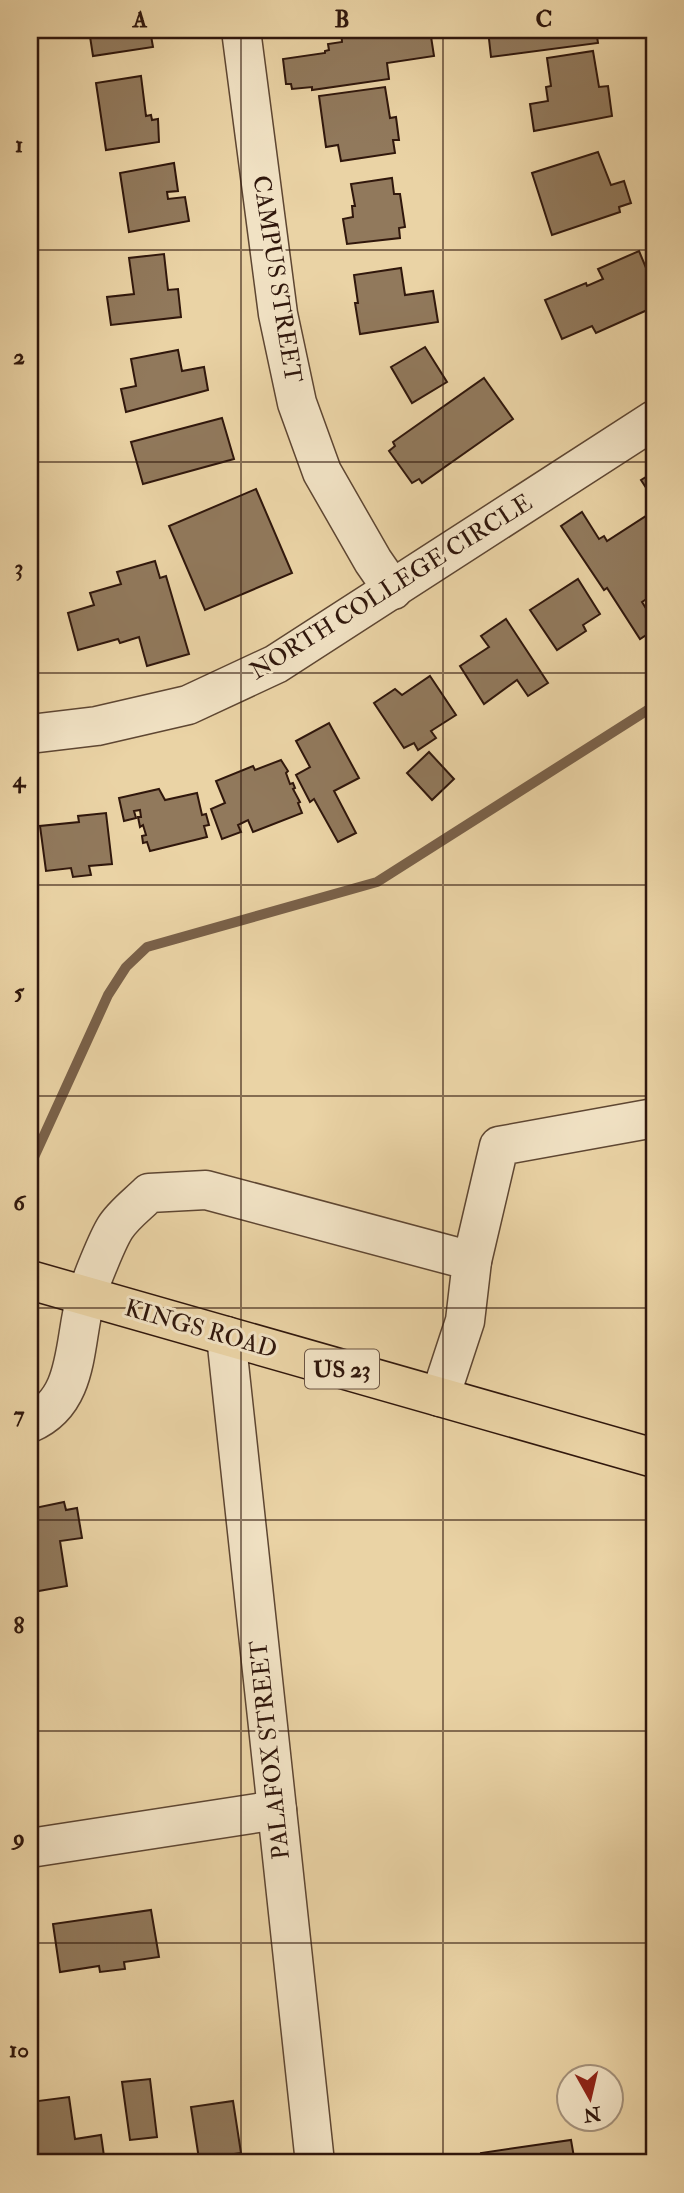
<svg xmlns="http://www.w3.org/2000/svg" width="684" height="2193" font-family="'IM FELL Double Pica',serif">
	<rect width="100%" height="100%" fill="#ead3a5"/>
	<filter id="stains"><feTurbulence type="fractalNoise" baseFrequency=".00286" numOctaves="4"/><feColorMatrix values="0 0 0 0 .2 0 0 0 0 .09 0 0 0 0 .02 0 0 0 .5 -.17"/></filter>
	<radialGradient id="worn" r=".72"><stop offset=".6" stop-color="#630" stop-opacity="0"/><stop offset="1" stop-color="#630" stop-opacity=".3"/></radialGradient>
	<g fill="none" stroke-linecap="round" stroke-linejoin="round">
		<path stroke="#7a6149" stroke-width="10" d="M30,1166L108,995L126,967L147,947L377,882L654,706"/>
	</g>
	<g fill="#91795c" stroke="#30170c" stroke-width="2">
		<path d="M89,30H150L153,47L93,56Z"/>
		<path d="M341,30H430L434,56L387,63L389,79L312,90V87L292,89L291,84H286L283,59L325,53V51L329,50L328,44L342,42Z"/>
		<path d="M488,30H596L598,43L491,57Z"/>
		<path d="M593,51L599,87L608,86L612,116L534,131L530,104L548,101L546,87L551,86L547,58Z"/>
		<path d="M141,76L146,116L151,115L152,120L158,119L159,142L106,150L96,83Z"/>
		<path d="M385,87L390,118L396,117L399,140H393L395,153L341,161L338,145L326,147L319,96Z"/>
		<path d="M598,152L611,185L624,181L631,203L619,207L620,212L552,235L532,173Z"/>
		<path d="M174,163L178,191L167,192L168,199L185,197L189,221L129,232L120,173Z"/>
		<path d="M392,178L394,194H400L405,227L399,228L400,238L347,244L343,219L353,217L352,206H355L351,184Z"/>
		<path d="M639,251L654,287V307L596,333L592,326L562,339L545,300L586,283L587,286L603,279L598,269Z"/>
		<path d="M164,254L168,290L178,289L181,317L111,325L107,297L134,294L129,258Z"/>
		<path d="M401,268L405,295L433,291L438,322L360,334L355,303H358L354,275Z"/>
		<path d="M425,347L447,382L412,403L391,367Z"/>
		<path d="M178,350L182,371L204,367L208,390L126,412L121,389L136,386L131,359Z"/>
		<path d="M484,378L513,419L422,483L419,479L412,483L389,451L395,446L393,442Z"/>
		<path d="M222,418L234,459L143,484L131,442Z"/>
		<path d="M654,472V500L641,480Z"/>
		<path d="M256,489L292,573L205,610L169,526Z"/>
		<path d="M582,512L599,539L604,536L607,541L646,516L654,529V594L642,602L654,621V630L640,639L607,588L604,590L561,526Z"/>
		<path d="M155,561L160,578L166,576L189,654L147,666L139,637L120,643L118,639L78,650L68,613L94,605L90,593L121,584L117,572Z"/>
		<path d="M578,579L600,614L583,625L586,631L557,650L530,610Z"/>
		<path d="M506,619L548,683L528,696L517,680L484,704L460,666L489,647L481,636Z"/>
		<path d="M430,676L456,715L431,731L436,738L418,750L414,743L404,748L374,703L395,689L402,695Z"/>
		<path d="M329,723L359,778L334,791L356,833L338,842L314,799L310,802L296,775L310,767L296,741Z"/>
		<path d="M429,752L454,779L432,800L407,773Z"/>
		<path d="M281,760L288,771L286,773L290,784L293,783L295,788L293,789L300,802L298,803L302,813L253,832L248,820L238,825L241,832L222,839L211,809L225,803L216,781L253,766L255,770Z"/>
		<path d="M159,789L165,800L197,793L202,815L206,814L209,825L204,826L207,837L150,851L147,842L143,843L142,836L146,835L143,825L140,827L138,817H141L140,810L134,811L136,818L124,821L119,798Z"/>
		<path d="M106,813L112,864L89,866L91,875L73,877L71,868L46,871L40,826L79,822L78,816Z"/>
		<path d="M64,1502L66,1510L77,1508L82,1538L60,1541L67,1586L33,1592L30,1572V1509Z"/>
		<path d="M151,1910L159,1957L124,1962L125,1969L100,1972L99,1966L60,1972L53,1924Z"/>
		<path d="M150,2079L157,2137L130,2140L122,2082Z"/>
		<path d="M69,2097L75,2139L101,2135L105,2163H36L30,2102Z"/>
		<path d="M233,2101L241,2153L199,2159L191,2107Z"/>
		<path d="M571,2140L575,2163H482L481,2153Z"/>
	</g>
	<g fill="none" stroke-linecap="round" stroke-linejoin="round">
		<g stroke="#5e4632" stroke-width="41">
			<g id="minor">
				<path d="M241,30L278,314L297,403L322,472L373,561L393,590"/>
				<path d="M30,734L97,726L188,705L276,664L654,420"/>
				<path d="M472,1261L499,1146L654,1118"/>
				<path d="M226,1336L315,2163"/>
				<path d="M30,1423C81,1401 73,1341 86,1297C91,1281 107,1241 115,1228C123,1215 138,1204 149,1193L206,1190L472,1261L465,1321L440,1397"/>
				<path d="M30,1848L277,1810"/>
			</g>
		</g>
		<g stroke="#30170c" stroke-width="41">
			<path id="major" d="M30,1280L654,1458"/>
		</g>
		<use href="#minor" stroke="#f1e2c4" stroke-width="38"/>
		<use href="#major" stroke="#ead3a5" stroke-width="38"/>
	</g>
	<path fill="none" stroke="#30170c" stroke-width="2" stroke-opacity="0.55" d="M241,30V2163M443,30V2163M30,250H654M30,462H654M30,673H654M30,885H654M30,1096H654M30,1308H654M30,1520H654M30,1731H654M30,1943H654"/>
	<g text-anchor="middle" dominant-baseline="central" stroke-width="6" stroke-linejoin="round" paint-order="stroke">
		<rect fill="#f1e2c4" stroke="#6a5443" stroke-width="2" x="305" y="1349.5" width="74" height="39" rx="5"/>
		<g font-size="23" font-weight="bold" fill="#30170c">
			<text x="342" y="1369">US 23</text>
		</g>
		<g font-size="24" fill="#30170c" stroke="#f1e2c4">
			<text transform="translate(277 279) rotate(81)">CAMPUS STREET</text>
			<text transform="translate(391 587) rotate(-32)">NORTH COLLEGE CIRCLE</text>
			<text transform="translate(201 1329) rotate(16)">KINGS ROAD</text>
			<text transform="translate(270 1750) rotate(-96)">PALAFOX STREET</text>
		</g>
	</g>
	<rect width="684" height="2193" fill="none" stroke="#ead3a5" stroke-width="77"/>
	<g transform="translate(590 2098) rotate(172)"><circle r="33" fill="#f1e2c4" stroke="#a4917a" stroke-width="2"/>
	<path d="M0-5L12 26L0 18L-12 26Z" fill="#8f2418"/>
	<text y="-10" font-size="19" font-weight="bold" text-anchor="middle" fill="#30170c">N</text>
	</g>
	<rect x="38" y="38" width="608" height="2116" fill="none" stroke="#30170c" stroke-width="2.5"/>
	<g font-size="23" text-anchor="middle" font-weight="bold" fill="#30170c">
		<text x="140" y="27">A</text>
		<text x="342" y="27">B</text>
		<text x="544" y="27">C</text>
		<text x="19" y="152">1</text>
		<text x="19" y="364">2</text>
		<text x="19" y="575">3</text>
		<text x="19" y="787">4</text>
		<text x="19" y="999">5</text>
		<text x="19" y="1210">6</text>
		<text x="19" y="1422">7</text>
		<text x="19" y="1633">8</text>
		<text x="19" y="1845">9</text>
		<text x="19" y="2057">10</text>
	</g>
	<rect width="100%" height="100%" filter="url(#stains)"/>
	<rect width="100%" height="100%" fill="url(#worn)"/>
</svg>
